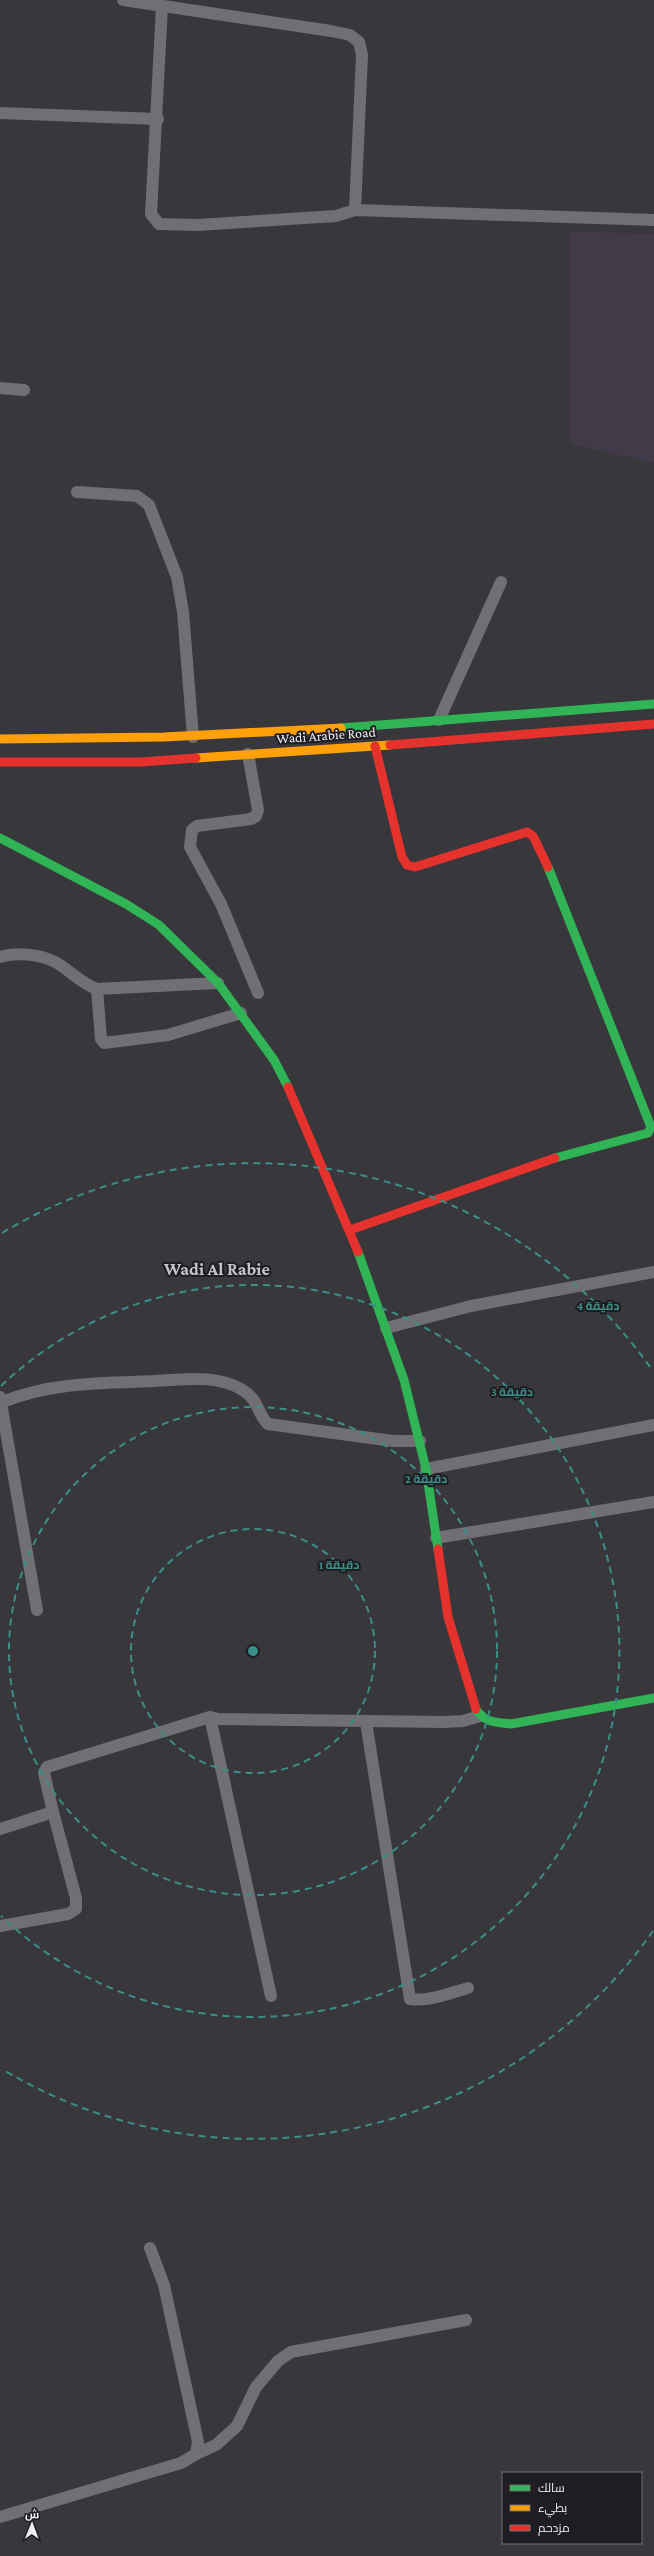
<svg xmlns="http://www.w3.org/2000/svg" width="654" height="2556" font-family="'Crimson Pro',Cairo,serif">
	<rect width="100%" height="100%" fill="#38373c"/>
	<path fill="#403a49" d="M569,231L654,234V463L570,444Z"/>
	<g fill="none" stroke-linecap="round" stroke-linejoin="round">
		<g stroke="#706f73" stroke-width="12">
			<path d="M123,0L331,31L350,35L359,42L362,55L355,210"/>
			<path d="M162,6L151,214L159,224L198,225L336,216L355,210L654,220"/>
			<path d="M0,113L158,119"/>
			<path d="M0,388L24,390"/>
			<path d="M77,492L137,496L149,505L177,577L183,612L193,737"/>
			<path d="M439,720L501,582"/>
			<path d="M248,754L258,810L256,816L251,819L197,826L192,830L190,847L221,904L258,993"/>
			<path d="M0,957C16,952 40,954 55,962C70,970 80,983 97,989L218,983"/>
			<path d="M97,989L101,1039L104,1043L168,1035L241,1013"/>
			<path d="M386,1328L471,1306L654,1272"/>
			<path d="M0,1397L37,1610"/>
			<path d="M0,1403C49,1382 103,1383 155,1381C184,1380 214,1374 241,1389C261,1401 256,1413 268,1424L393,1441H420"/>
			<path d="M426,1469L654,1425"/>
			<path d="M436,1538L654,1502"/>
			<path d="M210,1717L271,1996"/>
			<path d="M366,1722L410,1999C429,2002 450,1993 468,1988"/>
			<path d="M0,1829L53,1812L44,1773L47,1767L210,1717L218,1719L443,1722L463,1721L480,1716"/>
			<path d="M0,1926L68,1914L76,1909V1898L53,1812"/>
			<path d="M196,2454L216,2445L237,2426L256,2387L278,2361L291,2352L466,2320"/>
			<path d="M0,2517L181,2463L196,2454L198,2442L164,2285L150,2248"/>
		</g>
		<g stroke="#30b455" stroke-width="9">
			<path d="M341,728L654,704"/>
			<path d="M0,838L126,904L159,925L218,983L274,1060L288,1087"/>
			<path d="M548,867L651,1127L648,1133L555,1158"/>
			<path d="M358,1252L404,1380L426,1469L438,1549"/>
			<path d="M476,1709C484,1723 496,1722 511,1724L654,1698"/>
		</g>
		<g stroke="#ff9f0a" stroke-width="9">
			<path d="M0,739L164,737L341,728"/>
			<path d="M196,758L390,745"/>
		</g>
		<g stroke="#e5322d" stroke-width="9">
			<path d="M390,745L654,724"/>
			<path d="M375,746L402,857L407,865L415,867L527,832L533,836L548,867"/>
			<path d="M0,762H141L196,758"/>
			<path d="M288,1087L358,1252"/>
			<path d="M350,1230L555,1158"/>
			<path d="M438,1549L448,1617L476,1709"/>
		</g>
	</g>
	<g fill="none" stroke="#3c8e89" stroke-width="2" stroke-dasharray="7 5">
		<circle cx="253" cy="1651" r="122"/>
		<circle cx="253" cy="1651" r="244"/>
		<path d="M1 1386A366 366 0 1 1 1 1916"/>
		<path d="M653 1931A488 488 0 0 1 2 2069M2 1233A488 488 0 0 1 653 1371"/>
	</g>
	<g text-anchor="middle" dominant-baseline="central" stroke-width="4" stroke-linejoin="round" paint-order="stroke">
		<g font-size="14" fill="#eeedf3" stroke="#1e1d21">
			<text transform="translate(326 735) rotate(-4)">Wadi Arabie Road</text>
		</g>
		<g font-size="18" font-weight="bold" fill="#c5c2ce" stroke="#1e1d21">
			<text x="217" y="1269">Wadi Al Rabie</text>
		</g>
	</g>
	<circle cx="253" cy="1651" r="6" fill="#3c8e89" stroke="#1e1d21" stroke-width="2"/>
	<g font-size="12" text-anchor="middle" font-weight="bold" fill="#3c8e89" stroke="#1e1d21" stroke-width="4" stroke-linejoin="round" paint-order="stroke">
		<text x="598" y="1310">4 دقيقة</text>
		<text x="512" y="1396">3 دقيقة</text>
		<text x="426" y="1483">2 دقيقة</text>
		<text x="339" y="1569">1 دقيقة</text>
	</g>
	<rect x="502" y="2472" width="140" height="72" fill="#1e1d21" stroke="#717075"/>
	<rect x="510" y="2485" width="20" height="6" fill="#30b455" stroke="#717075"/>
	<text x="538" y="2492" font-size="12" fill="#eeedf3">سالك</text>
	<rect x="510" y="2505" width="20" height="6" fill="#ff9f0a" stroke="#717075"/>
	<text x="538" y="2512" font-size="12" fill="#eeedf3">بطيء</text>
	<rect x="510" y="2525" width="20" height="6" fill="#e5322d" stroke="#717075"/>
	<text x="538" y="2532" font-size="12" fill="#eeedf3">مزدحم</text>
	<g transform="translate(32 2524) rotate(1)" stroke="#1e1d21" stroke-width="3" paint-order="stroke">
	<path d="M0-3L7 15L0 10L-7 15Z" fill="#eeedf3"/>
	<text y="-6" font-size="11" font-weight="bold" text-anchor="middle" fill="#eeedf3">ش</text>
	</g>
</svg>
